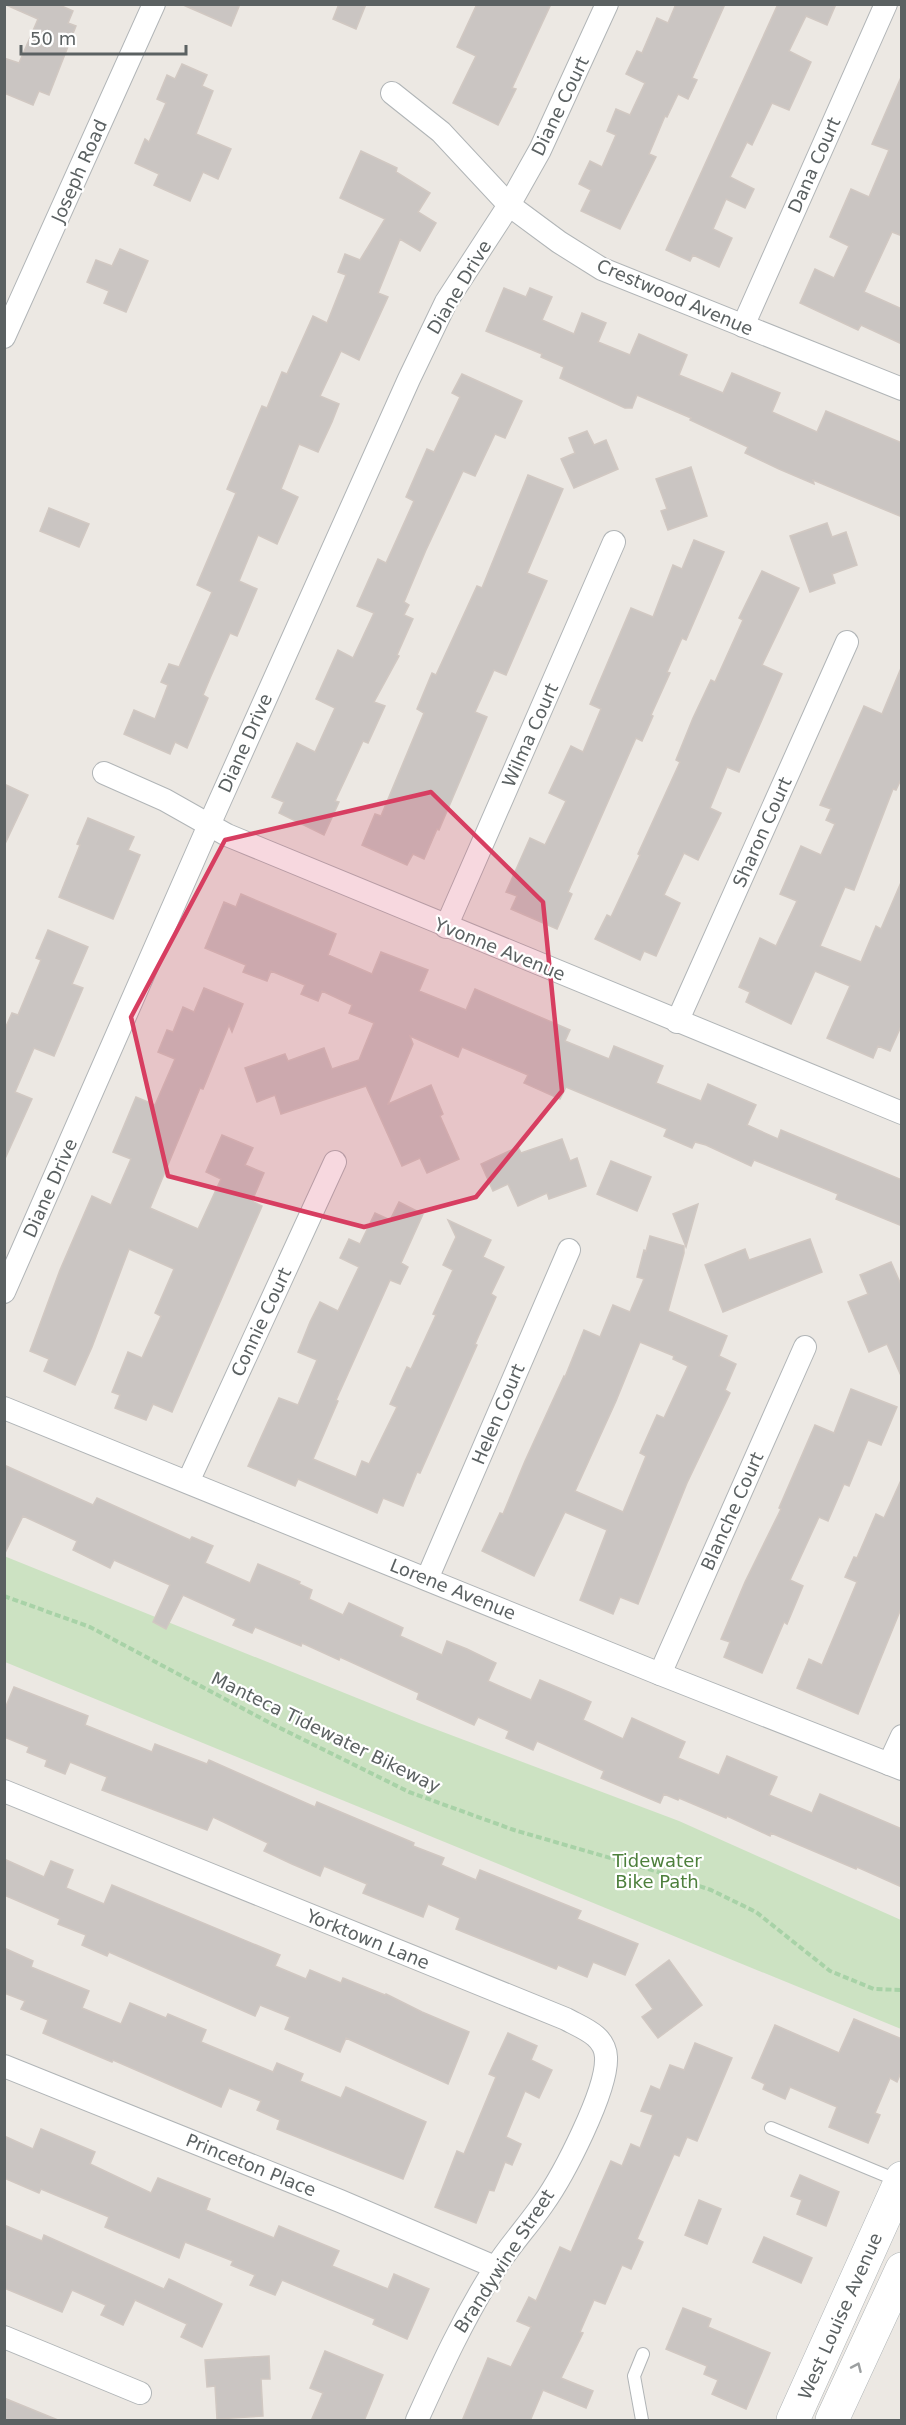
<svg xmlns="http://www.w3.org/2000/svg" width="906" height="2425" font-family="'DejaVu Sans',sans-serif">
	<rect width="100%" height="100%" fill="#ece8e3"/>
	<path fill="#cce2c2" d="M4,1556L419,1723L679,1821L901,1920V2029L5,1662Z"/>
	<g fill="#cac5c2" stroke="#d1c8c2" stroke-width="1.5" fill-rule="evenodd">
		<path d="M4,4H57L73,11L68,23L76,26L49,95L39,91L33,105L4,93V58L19,63L38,19Z"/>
		<path d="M181,4H240L231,26Z"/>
		<path d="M339,4H366L356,29L333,19Z"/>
		<path d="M477,4H551L512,88L516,89L498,125L453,103L476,56L457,47Z"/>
		<path d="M676,4H725L692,78L697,80L688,99L678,94L667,117L665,116L649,154L656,157L620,229L581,211L591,190L579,184L590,161L602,167L616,135L607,131L616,109L630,115L645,83L626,74L637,51L642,53L657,18L668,23Z"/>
		<path d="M778,4H836L827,25L806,16L789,51L811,62L789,110L772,103L752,145L747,142L730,177L754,189L745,208L726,199L713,229L732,238L719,267L693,255L690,261L666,250Z"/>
		<path d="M182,64L207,75L202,86L213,91L196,134L231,149L218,179L203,172L190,201L154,185L159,174L135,163L145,139L149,142L166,103L157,99L167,75L175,79Z"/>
		<path d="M902,75V236L892,232L864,292L902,309V344L861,325L858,330L800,303L815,269L834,278L849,246L830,237L851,189L869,197L889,150L872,144Z"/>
		<path d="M361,151L397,168L396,172L430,193L418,212L436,223L420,251L400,239L378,293L388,297L359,360L341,351L320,396L339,404L332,422L318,452L299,444L281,489L298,497L277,544L258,535L239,581L257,589L237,636L230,633L211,676L203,695L208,698L187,748L175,742L170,754L124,734L134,710L155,719L168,685L161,682L169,664L179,667L212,592L197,585L236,493L227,489L262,406L267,408L282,372L287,374L313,316L327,323L346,275L338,272L345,254L360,260L385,219L340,198Z"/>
		<path d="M120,249L148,261L126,312L104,303L109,291L87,282L96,260L112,266Z"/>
		<path d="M504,288L526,297L530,288L552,297L542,320L574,334L582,313L606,323L598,342L630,355L639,334L687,355L679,375L723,393L732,373L780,393L772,412L817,432L826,411L902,443V517L813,480L814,484L779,469L745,453L748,447L690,420L691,418L637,395L632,408H625L560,378L564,367L541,357L542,354L486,331Z"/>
		<path d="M462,374L522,401L505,438L495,434L475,476L463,471L426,550L404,602L409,605L404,615L413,619L397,655L399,656L374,702L385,706L368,743L363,741L335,801L339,802L324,835L279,813L284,802L272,797L297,743L315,752L335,708L316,699L338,650L353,658L374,613L357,606L378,559L386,563L414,501L406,497L427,449L434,452L460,397L452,393Z"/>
		<path d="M587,431L594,445L606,440L618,469L574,488L561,459L575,453L569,438Z"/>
		<path d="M691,467L707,516L668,530L661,511L667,509L656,479Z"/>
		<path d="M528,475L563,489L527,573L547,581L506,675L494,670L475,712L487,717L439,830L437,829L424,859L413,854L407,865L362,845L375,814L381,816L424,713L417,709L432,673L436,675L477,586L482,588Z"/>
		<path d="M49,508L89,524L79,547L40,531Z"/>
		<path d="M827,523L832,537L846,532L857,565L832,574L835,583L810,592L790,536Z"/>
		<path d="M694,540L724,552L686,640L682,638L667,672L670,673L651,715L653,716L642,741L636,738L568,892L572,894L557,929L511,909L517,896L506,892L530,838L545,845L566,801L549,793L571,746L583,752L601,709L590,704L631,608L653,617L673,565L682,569Z"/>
		<path d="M762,571L799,588L762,665L782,674L739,772L727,767L710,808L721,813L698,860L684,853L664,895L680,903L656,956L644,951L640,960L595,939L607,915L611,917L640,855L638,854L680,762L676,760L693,718L711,680L715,682L743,620L739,618Z"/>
		<path d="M901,668L902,777L896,790L893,789L854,890L845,887L820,946L861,962L876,926L881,929L902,880V1024L890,1051L878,1046L873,1058L827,1038L850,986L815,971L791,1024L746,1002L750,992L739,987L760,938L776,946L797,901L780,894L801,846L821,855L835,824L826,820L831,809L820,805L864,706L882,714Z"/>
		<path d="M4,784L28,795L4,846Z"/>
		<path d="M88,818L134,837L128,850L140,855L113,919L59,897L80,845L77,844Z"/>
		<path d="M241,894L336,934L328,955L372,974L381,952L428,970L419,991L466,1010L475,989L570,1030L565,1041L609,1059L614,1046L663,1066L656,1083L701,1101L708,1084L756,1105L747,1125L778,1139L781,1130L902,1180V1226L836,1199L838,1194L754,1160L751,1166L706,1145L695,1142L692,1148L664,1136L667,1129L566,1087L560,1099L524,1083L528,1075L462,1047L458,1057L410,1036L413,1044L388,1104L431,1085L443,1114L440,1116L459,1159L427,1173L420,1158L402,1166L366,1086L281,1114L275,1095L257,1102L245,1068L285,1054L288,1061L324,1048L332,1069L359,1060L374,1023L349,1013L352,1005L322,991L318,1001L301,994L305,985L271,971L267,981L243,972L246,965L205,948L224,902L236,907Z"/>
		<path d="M48,930L88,947L72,984L83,988L54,1056L34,1048L15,1092L32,1099L4,1161V1031L12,1013L18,1015L41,960L36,958Z"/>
		<path d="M204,988L243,1004L232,1032L229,1025L203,1089L200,1088L150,1208L198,1229L221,1179L206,1172L222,1135L253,1148L245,1165L264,1173L252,1201L262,1206L172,1412L153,1404L146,1420L115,1408L120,1395L112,1392L128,1352L142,1358L161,1316L155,1313L174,1269L129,1249L92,1347L75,1385L44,1371L49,1359L30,1351L60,1270L92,1196L111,1205L131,1159L113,1152L136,1097L155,1105L175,1059L158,1052L167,1030L173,1032L183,1007L194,1012Z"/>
		<path d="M562,1139L570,1161L577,1158L586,1186L549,1199L547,1193L518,1206L508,1184L493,1191L481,1164L518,1147L521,1153Z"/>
		<path d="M611,1161L651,1177L637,1211L597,1194Z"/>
		<path d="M399,1202L423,1214L401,1263L408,1267L400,1284L390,1280L336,1400L338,1401L313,1459L356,1477L362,1461L369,1464L397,1407L390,1404L407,1367L411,1369L436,1315L433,1314L453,1270L443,1265L456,1237L448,1220L491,1240L483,1257L504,1267L491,1294L496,1297L475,1344L477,1345L420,1473L417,1472L403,1506L383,1498L377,1513L298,1479L295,1486L248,1466L279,1398L298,1405L317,1360L298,1352L310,1322L320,1302L338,1311L359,1267L340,1258L349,1239L360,1244L375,1213L390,1220Z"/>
		<path d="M698,1204L686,1247L673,1214Z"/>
		<path d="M650,1236L684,1246V1253L668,1311L727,1336L719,1356L736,1364L725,1390L730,1393L687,1483L638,1604L620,1597L613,1614L580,1600L607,1530L565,1512L534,1576L482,1551L500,1513L503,1514L525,1461L564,1376L565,1377L584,1330L600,1337L613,1305L630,1312L644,1279L637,1277L644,1250L646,1251ZM640,1342L674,1356L673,1359L688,1366L664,1418L657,1415L640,1453L646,1456L623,1512L575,1491L616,1401Z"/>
		<path d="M810,1239L822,1272L723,1312L705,1265L745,1249L749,1260Z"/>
		<path d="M891,1262L902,1287V1378L887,1344L869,1352L848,1302L868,1294L860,1275Z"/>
		<path d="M851,1389L897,1407L881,1445L868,1440L849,1486L844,1484L828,1521L819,1517L790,1580L803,1586L787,1624L784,1622L762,1673L724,1657L730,1642L721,1639L745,1582L781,1509L779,1508L815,1425L834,1433Z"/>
		<path d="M4,1465L93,1505L97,1498L190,1540L192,1537L213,1546L205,1563L250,1583L258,1564L300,1582L299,1584L312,1590L309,1599L343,1615L349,1603L403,1628L400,1636L442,1655L447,1641L467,1649L496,1663L488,1681L531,1700L540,1680L571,1693L591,1702L583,1720L623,1739L632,1718L685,1742L678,1758L719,1775L727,1756L777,1777L769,1795L812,1813L820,1794L902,1829V1887L857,1867L856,1869L771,1833L770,1836L727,1816L726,1818L679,1798L678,1800L664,1794L660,1803L601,1778L604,1771L537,1741L533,1750L506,1738L509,1731L478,1717L474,1725L417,1699L419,1693L340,1657L339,1660L302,1643L301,1646L255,1627L252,1633L233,1625L236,1619L183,1595L166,1629L153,1622L170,1585L114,1560L110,1568L73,1550L77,1541L23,1516L4,1555Z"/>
		<path d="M902,1478V1606L858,1714L797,1688L809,1659L822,1665L857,1582L845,1577L854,1557L857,1558L876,1514L884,1518Z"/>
		<path d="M14,1687L88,1716L85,1725L152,1752L155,1744L207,1764L209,1760L315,1807L317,1802L414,1843L413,1846L444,1858L441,1865L476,1880L480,1870L581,1911L577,1919L638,1944L625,1975L593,1962L587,1977L558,1965L556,1969L456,1929L460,1918L428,1904L423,1917L363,1893L367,1884L324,1866L320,1876L292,1864L264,1851L268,1843L213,1817L207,1830L102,1790L107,1777L70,1762L65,1774L45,1766L47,1760L27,1752L29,1747L4,1737V1711Z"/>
		<path d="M4,1859L44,1877L51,1861L73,1870L66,1888L104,1904L112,1885L280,1955L275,1966L306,1979L310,1970L341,1983L343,1978L385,1995L386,1994L422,2012L469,2032L448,2084L346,2038L340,2052L285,2029L290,2017L260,2005L255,2016L109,1952L107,1956L82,1945L86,1935L58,1924L60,1919L4,1895Z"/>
		<path d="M4,1948L33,1961L31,1967L89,1991L82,2008L121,2024L130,2003L166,2018L168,2014L206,2030L201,2042L273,2072L277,2063L303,2074L300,2081L341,2098L346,2087L426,2122L403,2179L277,2129L280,2120L257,2110L261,2101L229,2088L221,2107L113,2060L112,2062L43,2033L48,2020L21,2009L25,2001L4,1993Z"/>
		<path d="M669,1960L702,2005L658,2038L642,2017L653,2009L636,1985Z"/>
		<path d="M854,2019L902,2039V2070L897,2082L890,2078L875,2113L880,2115L868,2143L829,2127L837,2107L790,2087L785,2099L763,2089L765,2084L752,2078L775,2025L839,2053Z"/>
		<path d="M508,2033L537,2046L531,2060L552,2070L539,2098L525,2091L506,2137L521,2144L512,2165L505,2162L494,2191L489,2190L476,2223L435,2207L457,2151L464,2154L496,2077L489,2074Z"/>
		<path d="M695,2043L732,2058L697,2141L687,2137L679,2156L674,2154L637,2239L643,2242L631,2269L622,2265L605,2304L594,2300L580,2332L583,2333L561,2378L593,2391L586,2408L543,2390L530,2421H462L488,2358L511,2367L531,2327L517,2321L529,2297L536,2301L560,2247L571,2252L611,2161L622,2166L631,2144L640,2148L653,2115L641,2111L651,2086L660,2090L670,2065L684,2070Z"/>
		<path d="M41,2129L95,2152L90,2164L151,2193L158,2178L210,2199L206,2210L274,2238L279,2226L339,2251L332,2266L388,2289L394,2274L429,2289L407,2339L373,2324L375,2319L282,2280L275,2295L250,2285L255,2275L231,2265L233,2261L185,2242L179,2258L105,2227L109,2217L41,2189L39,2193L4,2178V2136L33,2149Z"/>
		<path d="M800,2175L839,2192L826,2226L797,2214L802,2200L791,2196Z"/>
		<path d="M699,2200L721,2209L707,2244L685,2235Z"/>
		<path d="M4,2225L42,2241L44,2235L164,2289L169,2279L222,2304L202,2347L181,2337L187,2324L135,2300L123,2325L101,2315L106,2305L72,2290L62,2312L4,2288Z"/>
		<path d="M764,2237L812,2258L801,2283L753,2262Z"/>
		<path d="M683,2308L711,2319L708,2327L770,2353L746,2409L712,2394L718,2380L704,2374L707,2366L666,2349Z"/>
		<path d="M325,2351L383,2375L364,2421H311L323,2393L310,2388Z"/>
		<path d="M269,2356L270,2379H261L263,2416L217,2419L215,2386L207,2387L205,2360Z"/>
		<path d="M4,2398L58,2420V2421H4Z"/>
	</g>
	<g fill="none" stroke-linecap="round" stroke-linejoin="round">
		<g stroke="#b1b5b7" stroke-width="14">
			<g id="service">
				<path d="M771,2128L899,2181"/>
				<path d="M642,2420L634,2376L643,2354"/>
			</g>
		</g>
		<g stroke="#b1b5b7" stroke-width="24">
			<g id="minor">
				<path d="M392,93L441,132L509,205L559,242L602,269L902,389"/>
				<path d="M743,326L886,4"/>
				<path d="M4,337L154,4"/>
				<path d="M104,773L165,800L227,835L902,1113"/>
				<path d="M446,927L614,542"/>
				<path d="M677,1022L847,642"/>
				<path d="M4,1292L209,825L409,379L446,302L509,205L540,150L607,4"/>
				<path d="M4,1408L660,1674L902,1769"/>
				<path d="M188,1482L335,1162"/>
				<path d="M427,1579L569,1250"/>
				<path d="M660,1674L805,1347"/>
				<path d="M889,1764L902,1736"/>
				<path d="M4,1791L566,2019C582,2028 605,2035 606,2057C608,2090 563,2176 543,2204C528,2226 509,2246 494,2270C463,2319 441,2367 417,2420"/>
				<path d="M4,2066L340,2201L495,2267"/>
				<path d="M4,2337L140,2393"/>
			</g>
		</g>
		<g stroke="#b0b5b7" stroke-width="34">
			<g id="secondary">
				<path d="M793,2420L902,2178"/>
				<path d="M832,2420L902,2269"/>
			</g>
		</g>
		<path stroke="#a8d2a7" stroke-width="4" stroke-dasharray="6 3" stroke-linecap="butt" d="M4,1596L90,1627L270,1723L409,1792L514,1830L655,1871L711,1890L756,1912L830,1971L874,1989L902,1990"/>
		<use href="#service" stroke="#fff" stroke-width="12"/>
		<use href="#minor" stroke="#fff" stroke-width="22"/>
		<use href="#secondary" stroke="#fff" stroke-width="33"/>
	</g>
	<defs><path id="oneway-chevron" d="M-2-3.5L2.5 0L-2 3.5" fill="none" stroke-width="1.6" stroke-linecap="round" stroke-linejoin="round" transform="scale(1.5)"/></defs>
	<use stroke="#9da0a1" href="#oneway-chevron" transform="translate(857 2367) rotate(-66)"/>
	<path fill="#d73e61" fill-opacity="0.2" stroke="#d73e61" stroke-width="4.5" stroke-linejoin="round" d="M431,792L543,902L562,1091L476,1197L364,1227L168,1176L131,1017L225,840Z"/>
	<g text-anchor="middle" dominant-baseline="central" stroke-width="4.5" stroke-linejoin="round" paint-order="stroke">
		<g font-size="18" fill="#5b6162" stroke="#fff">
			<text transform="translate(560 106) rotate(-64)">Diane Court</text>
			<text transform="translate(814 165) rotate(-66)">Dana Court</text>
			<text transform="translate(79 171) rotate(-66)">Joseph Road</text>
			<text transform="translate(459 287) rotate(-59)">Diane Drive</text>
			<text transform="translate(675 297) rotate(23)">Crestwood Avenue</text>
			<text transform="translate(530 735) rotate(-66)">Wilma Court</text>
			<text transform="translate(245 743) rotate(-66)">Diane Drive</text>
			<text transform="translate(762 832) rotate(-66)">Sharon Court</text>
			<text transform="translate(500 949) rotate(22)">Yvonne Avenue</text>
			<text transform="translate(50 1188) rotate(-66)">Diane Drive</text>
			<text transform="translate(261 1322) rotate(-65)">Connie Court</text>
			<text transform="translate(498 1414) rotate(-67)">Helen Court</text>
			<text transform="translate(732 1511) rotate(-66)">Blanche Court</text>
			<text transform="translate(453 1589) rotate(22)">Lorene Avenue</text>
			<text transform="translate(326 1732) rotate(26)">Manteca Tidewater Bikeway</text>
			<text transform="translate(368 1939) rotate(22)">Yorktown Lane</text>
			<text transform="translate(251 2165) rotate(22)">Princeton Place</text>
			<text transform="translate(504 2261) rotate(-57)">Brandywine Street</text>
			<text transform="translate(840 2316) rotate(-66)">West Louise Avenue</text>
		</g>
		<g font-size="18" fill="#4e803d" stroke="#fff">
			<text x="657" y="1860">Tidewater<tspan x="657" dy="21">Bike Path</tspan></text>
		</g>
	</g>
	<rect width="906" height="2425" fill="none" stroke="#5b6162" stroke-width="12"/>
	<path d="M21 45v9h165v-9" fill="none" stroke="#5b6162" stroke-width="3"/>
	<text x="30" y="45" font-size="18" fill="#5b6162" stroke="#ffffff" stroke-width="4.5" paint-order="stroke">50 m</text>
</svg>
